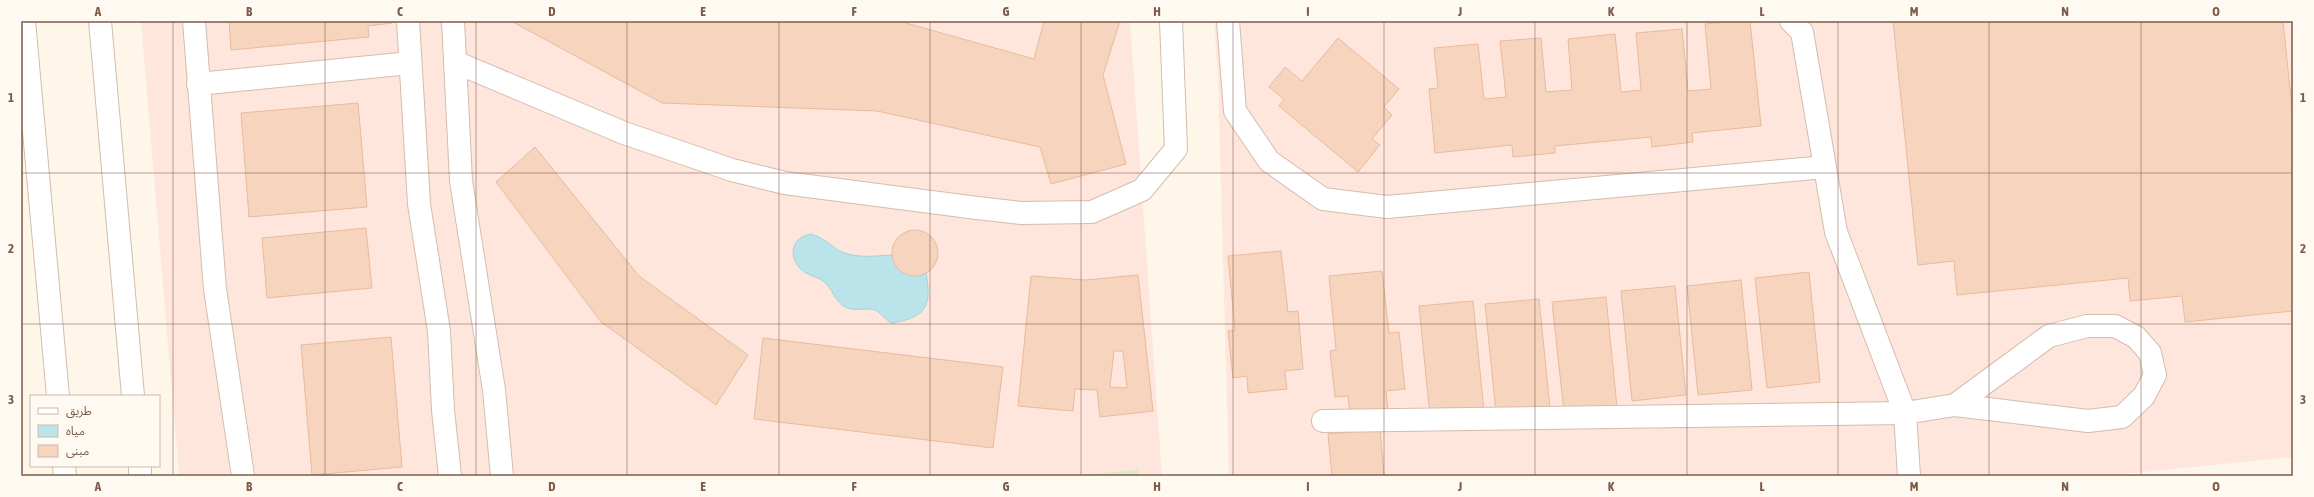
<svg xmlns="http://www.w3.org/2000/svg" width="2314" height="497" font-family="'Asap Condensed','Noto Sans Arabic',sans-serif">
	<rect width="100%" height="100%" fill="#fef6e9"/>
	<g fill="#ffe6dc">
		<path d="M141,21H1130L1162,476H179Z"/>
		<path d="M1214,21H2293V457L2104,476H1229L1218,80Z"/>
	</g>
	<path fill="#d6eec5" d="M1138,470V476H1068Z"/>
	<path fill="#bbe4ea" stroke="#a0d4dd" d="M811,234C822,237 829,244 838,250C854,259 874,256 892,255C897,271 909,280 926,273C932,306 927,317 892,323C885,320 880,312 875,310C865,307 854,312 845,307C834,301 832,287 823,281C818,277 811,276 806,273C788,262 788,238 811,234Z"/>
	<g fill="#f6d4be" stroke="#eaba9d" fill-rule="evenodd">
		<path d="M229,21H391L392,23L368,26L369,37L231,50Z"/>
		<path d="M511,21H899L1034,59L1044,21H1120L1103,75L1126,164L1051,184L1040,147L877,111L662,103Z"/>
		<path d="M1736,21H1750L1761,126L1692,133L1693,142L1652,147L1651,137L1555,146V153L1513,157L1512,145L1435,153L1429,89L1438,88L1434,48L1478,44L1484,99L1506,97L1500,41L1541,38L1546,92L1572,90L1568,39L1615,34L1621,92L1641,90L1636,33L1682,29L1688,91L1711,89L1705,24Z"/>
		<path d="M1893,21H2283L2293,118V311L2185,322L2182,296L2130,301L2128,278L1957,295L1954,261L1918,265Z"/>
		<path d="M1338,38L1399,89L1384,107L1392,115L1372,139L1380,145L1358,172L1279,106L1284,99L1269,87L1285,67L1302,81Z"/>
		<path d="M358,103L367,207L249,217L241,113Z"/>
		<path d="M535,147L639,276L748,355L716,405L601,322L496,182Z"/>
		<path d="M366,228L372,288L267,298L262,238Z"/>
		<circle cx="915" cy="253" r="23"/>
		<path d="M1281,251L1288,312L1298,311L1303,369L1285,371L1287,389L1248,393L1247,376L1233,378L1228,331L1235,330L1228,256Z"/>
		<path d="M1382,271L1389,333L1399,332L1405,389L1386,391L1388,410L1350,414L1348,396L1335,397L1330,351L1336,350L1329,276Z"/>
		<path d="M1809,272L1820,382L1767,388L1755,278Z"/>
		<path d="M1138,275L1153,411L1100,417L1097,390L1075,389L1073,411L1018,406L1031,276L1086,280ZM1114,351H1123L1127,388L1110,387Z"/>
		<path d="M1741,280L1752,390L1698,395L1687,286Z"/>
		<path d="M1675,286L1686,395L1632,401L1621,291Z"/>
		<path d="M1606,297L1617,407L1564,412L1552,302Z"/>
		<path d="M1539,299L1550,408L1496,413L1485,304Z"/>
		<path d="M1473,301L1484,411L1430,416L1419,306Z"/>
		<path d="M391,337L402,467L312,475L301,345Z"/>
		<path d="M763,338L1003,367L993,448L754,419Z"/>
		<path d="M1380,429L1384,476H1332L1328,434Z"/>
	</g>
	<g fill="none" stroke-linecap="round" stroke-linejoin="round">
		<g stroke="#d3bdad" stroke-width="24">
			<g id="minor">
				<path d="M24,21L58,396"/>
				<path d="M100,21L133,396"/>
				<path d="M194,21L215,289L243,476"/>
				<path d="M408,21L419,204L439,331L443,410L450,476"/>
				<path d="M453,21L461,181L494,390L502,476"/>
				<path d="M1228,21L1235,111L1269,161L1323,199L1387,207L1825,167"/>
				<path d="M1791,21L1802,32L1836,232L1905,413L1909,476"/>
				<path d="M455,62L624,133L732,170L785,183L977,208L1021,213L1092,212L1142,190L1176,149L1171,21"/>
				<path d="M198,84L410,63"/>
				<path d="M1323,421L1905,413L1955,405L2088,421L2122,417L2144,396L2155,375L2150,353L2136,337L2115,326H2087L2049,336L1955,405"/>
				<path d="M64,466L65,476"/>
				<path d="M140,466V476"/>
			</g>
		</g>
		<use href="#minor" stroke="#fff" stroke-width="22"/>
	</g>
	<path fill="none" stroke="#7c5b49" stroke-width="1" stroke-opacity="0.55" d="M173,21V476M325,21V476M476,21V476M627,21V476M779,21V476M930,21V476M1081,21V476M1233,21V476M1384,21V476M1535,21V476M1687,21V476M1838,21V476M1989,21V476M2141,21V476M21,173H2293M21,324H2293"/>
	<rect width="2314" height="497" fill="none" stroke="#fffaf1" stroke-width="44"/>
	<rect x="30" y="395" width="130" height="72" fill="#fffaf1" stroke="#cbbaae"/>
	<rect x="38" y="408" width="20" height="6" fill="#ffffff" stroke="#cbbaae"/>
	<text x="66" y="415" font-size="12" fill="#7c5b49">طريق</text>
	<rect x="38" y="425" width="20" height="12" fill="#bbe4ea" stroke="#cbbaae"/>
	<text x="66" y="435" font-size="12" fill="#7c5b49">مياه</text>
	<rect x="38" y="445" width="20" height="12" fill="#f6d4be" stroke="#cbbaae"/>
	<text x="66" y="455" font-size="12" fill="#7c5b49">مبنى</text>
	<rect x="22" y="22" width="2270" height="453" fill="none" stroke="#7c5b49" stroke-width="1.5"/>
	<g font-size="13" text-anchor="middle" font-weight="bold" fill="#7c5b49">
		<text x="98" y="16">A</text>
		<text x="249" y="16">B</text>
		<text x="400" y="16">C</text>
		<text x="552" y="16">D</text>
		<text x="703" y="16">E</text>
		<text x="854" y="16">F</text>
		<text x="1006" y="16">G</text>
		<text x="1157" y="16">H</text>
		<text x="1308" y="16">I</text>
		<text x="1460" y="16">J</text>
		<text x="1611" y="16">K</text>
		<text x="1762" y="16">L</text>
		<text x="1914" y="16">M</text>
		<text x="2065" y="16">N</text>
		<text x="2216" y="16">O</text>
		<text x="11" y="102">1</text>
		<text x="2303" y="102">1</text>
		<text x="11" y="253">2</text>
		<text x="2303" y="253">2</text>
		<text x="11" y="404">3</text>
		<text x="2303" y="404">3</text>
		<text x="98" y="491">A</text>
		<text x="249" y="491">B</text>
		<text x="400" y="491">C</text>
		<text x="552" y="491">D</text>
		<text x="703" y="491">E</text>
		<text x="854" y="491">F</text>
		<text x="1006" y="491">G</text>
		<text x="1157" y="491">H</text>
		<text x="1308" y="491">I</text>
		<text x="1460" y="491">J</text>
		<text x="1611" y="491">K</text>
		<text x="1762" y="491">L</text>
		<text x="1914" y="491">M</text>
		<text x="2065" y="491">N</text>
		<text x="2216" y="491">O</text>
	</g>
</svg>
